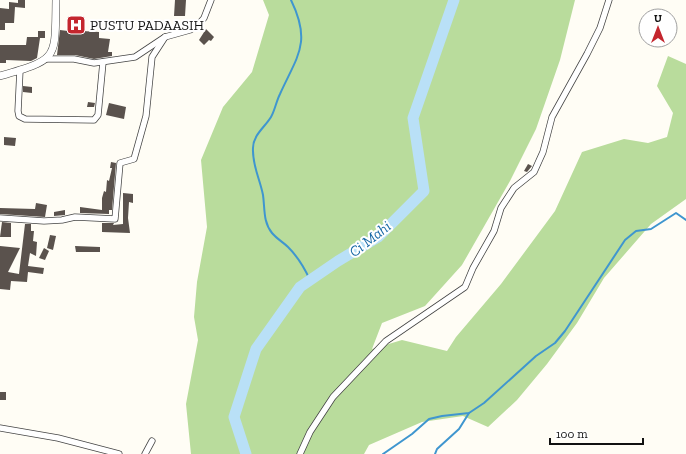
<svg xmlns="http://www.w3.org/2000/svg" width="686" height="454" font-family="'Zilla Slab',serif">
	<rect width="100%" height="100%" fill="#fffdf5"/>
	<path fill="#b9dc9c" d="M263,0H575L560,60L536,129L510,181L462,265L425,306L382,323L372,349L402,340L447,351L456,337L501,284L555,211L582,152L624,139L648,143L667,137L673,113L657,86L668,56L686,64V199L651,224L604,278L577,323L547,364L517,400L488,427L463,416L422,422L369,445L364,454H191L186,404L198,340L194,317L197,282L207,227L201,160L223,107L252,72L269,15Z"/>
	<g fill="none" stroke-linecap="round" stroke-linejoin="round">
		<g stroke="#3f96cf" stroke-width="2">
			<path d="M291,0C312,43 297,56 280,94C276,102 275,110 271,117C265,127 253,135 253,148C252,165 260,179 263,195C265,209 263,222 272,233C277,239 283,242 288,247C297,256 305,269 310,280"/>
			<path d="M383,454L412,434L429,419L442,416L469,413L484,403L536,356L555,343L565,331L625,240L636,231L651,229L676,213L686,220"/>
			<path d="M435,454L437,449L459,429L469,413"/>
		</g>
		<path stroke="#b9e0f7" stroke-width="11" d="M246,454L234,417L256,349L300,287L338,261L378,237L424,191L413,118L454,0"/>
	</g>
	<g fill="#5a524d">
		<path d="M18,0H25V8L15,7L14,23H5V30H0V8L9,9V2L18,3Z"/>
		<path d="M175,0H186L185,16H174Z"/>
		<path d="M69,21L82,22V31L99,32V38L110,39L108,52H112V56L94,59L75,55H57L60,30L68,31Z"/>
		<path d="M206,29L214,37L211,41L209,40L204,45L199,40Z"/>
		<path d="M38,31H45V38H40L37,58L31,61L6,60V63H0V45H26L27,37H38Z"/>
		<path d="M23,86L32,87V93L23,92Z"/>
		<path d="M88,102L95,103L94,107H87Z"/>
		<path d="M109,103L126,107L124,119L106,115Z"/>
		<path d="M4,137L16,138L15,146L4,145Z"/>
		<path d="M111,162L116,163L112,210H109V214L80,213V207L102,210V198L104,191L106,192L107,180L109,181L112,168H110Z"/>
		<path d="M528,164L532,166L527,172L524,171Z"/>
		<path d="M123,193L133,194V203L129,202L128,218L130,233L102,232V223H114L113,225L123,224Z"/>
		<path d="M36,203L47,205L45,217L0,214V208L35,209Z"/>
		<path d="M65,210V215L54,216V212Z"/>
		<path d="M2,222L11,223V237H0Z"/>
		<path d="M25,224H31V231H34L33,241L37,242L36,256L30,253L28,266L44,268L43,274L28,272L27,282L11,281L10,290L0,289V246L20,248L8,272L19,274Z"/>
		<path d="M50,235L56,236L53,250L47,248Z"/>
		<path d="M75,246L100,247V252H76Z"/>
		<path d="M44,248L49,251L45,260L39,258Z"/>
		<rect x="0" y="392" width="6" height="8"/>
	</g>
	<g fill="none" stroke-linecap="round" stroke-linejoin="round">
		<g stroke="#444" stroke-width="7">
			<g id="minor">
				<path d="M47,59H74L94,63L135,57L165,37L190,30L197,26L204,18L211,0"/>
				<path d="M20,70L18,111L19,116L25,119L94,120L98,115L103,62"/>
				<path d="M0,218L44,221L62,220L75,217L115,219L120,163L134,159L146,116L152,57L165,37"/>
				<path d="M0,428L58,438L119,454"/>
				<path d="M145,454L152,441"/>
				<path d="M300,454L310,432L333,397L386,341L465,287L473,268L494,231L501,208L514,188L534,172L543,152L552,117L587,54L600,28L609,0"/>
			</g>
		</g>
		<g stroke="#444" stroke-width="8">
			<path id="tertiary" d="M0,76C59,59 55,60 56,0"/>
		</g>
		<use href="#minor" stroke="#fff" stroke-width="5.5"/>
		<use href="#tertiary" stroke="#fff" stroke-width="7"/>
	</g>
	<defs>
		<g id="hospital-square" transform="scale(1)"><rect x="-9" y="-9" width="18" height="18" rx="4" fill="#c4262e" stroke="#fff"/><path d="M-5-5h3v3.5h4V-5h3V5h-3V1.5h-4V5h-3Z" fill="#fff"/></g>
	</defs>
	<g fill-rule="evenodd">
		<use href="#hospital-square" x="76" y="25"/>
	</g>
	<g text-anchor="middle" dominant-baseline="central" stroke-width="4" stroke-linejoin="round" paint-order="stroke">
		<g font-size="14" fill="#111" stroke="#fff" text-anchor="start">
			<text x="90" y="25">PUSTU PADAASIH</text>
		</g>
		<g font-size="15" font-style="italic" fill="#1768a6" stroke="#fff">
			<text transform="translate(370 239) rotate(-38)">Ci Mahi</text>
		</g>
	</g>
	<g transform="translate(658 28)"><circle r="19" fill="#ffffff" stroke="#a0a0a0"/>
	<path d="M0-3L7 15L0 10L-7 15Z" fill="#c4262e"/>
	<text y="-6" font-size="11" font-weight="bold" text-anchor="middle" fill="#111111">U</text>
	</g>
	<path d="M550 438v6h93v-6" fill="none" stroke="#111111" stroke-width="2"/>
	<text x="556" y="438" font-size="12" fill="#111111" stroke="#ffffff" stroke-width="3" paint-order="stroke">100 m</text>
</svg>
